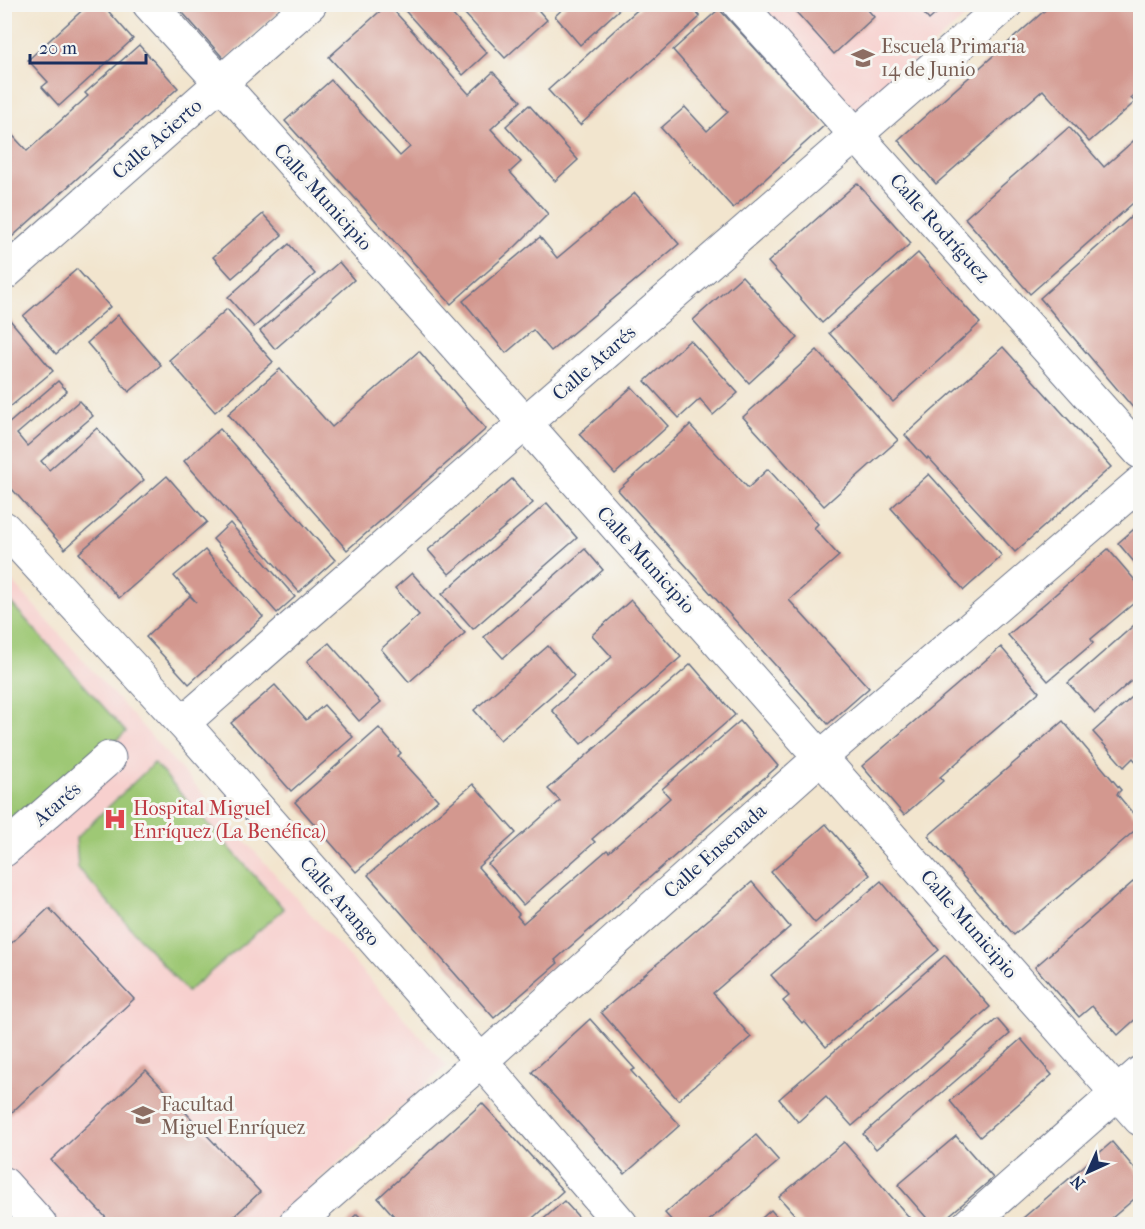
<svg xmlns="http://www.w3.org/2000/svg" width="1145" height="1229" font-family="'IM FELL French Canon',serif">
	<rect width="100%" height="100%" fill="#f6f6f2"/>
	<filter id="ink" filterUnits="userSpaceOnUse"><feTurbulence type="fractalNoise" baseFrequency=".0167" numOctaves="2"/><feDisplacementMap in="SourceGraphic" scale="12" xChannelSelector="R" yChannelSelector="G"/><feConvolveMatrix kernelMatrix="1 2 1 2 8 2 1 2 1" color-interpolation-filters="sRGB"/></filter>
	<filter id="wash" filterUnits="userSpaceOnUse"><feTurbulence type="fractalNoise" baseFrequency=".008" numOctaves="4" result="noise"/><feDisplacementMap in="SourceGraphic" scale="24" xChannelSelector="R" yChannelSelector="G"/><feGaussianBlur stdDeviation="1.35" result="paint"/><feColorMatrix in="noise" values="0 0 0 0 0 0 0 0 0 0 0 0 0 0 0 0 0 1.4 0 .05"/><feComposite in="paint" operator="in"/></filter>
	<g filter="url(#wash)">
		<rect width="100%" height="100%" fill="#f2e5ce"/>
		<g fill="#f7d0ce">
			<path d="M761,5H979L856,112Z"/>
			<path d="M4,572L447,1066L269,1224H5Z"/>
		</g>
		<g fill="#9ec874" stroke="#5c7c69" stroke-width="1.5">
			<path d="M4,595L126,732L13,828L4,818Z"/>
			<path d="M154,763L284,909L187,992L78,868L76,838Z"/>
		</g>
		<g id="blocks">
			<g fill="#d3988f">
				<path d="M89,4H102L133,39L59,106L42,87L48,82L28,60Z"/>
				<path d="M175,4H286L225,60Z"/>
				<path d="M388,4L469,94L493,72L521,101L491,129L521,162L510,172L548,214L516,246L451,304L285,121L331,80L400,156L410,147L329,57Z"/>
				<path d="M399,4H443L487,53L463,75Z"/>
				<path d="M456,4H533L547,20L505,58Z"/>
				<path d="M568,4H625L580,45L555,16Z"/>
				<path d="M644,4H689L700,17L580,125L548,90Z"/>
				<path d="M789,4H863L874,17L834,54Z"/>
				<path d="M916,4H947L929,20Z"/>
				<path d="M1052,4H1140V90L1131,98L1135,102L1089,142L1043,90L936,184L898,140Z"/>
				<path d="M719,9L825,125L733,208L661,128L685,107L707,131L728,112L673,50Z"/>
				<path d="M139,45L178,88L4,244V126L27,151L88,96L85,93Z"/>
				<path d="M529,105L578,160L555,181L506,126Z"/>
				<path d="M1069,127L1104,167L1140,135V197L1030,294L965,218Z"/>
				<path d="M857,183L911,243L822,323L768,262Z"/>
				<path d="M635,193L679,244L551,351L533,330L506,353L463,301L540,237L557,258Z"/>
				<path d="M1140,209V416L1040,298Z"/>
				<path d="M263,214L282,235L232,278L213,257Z"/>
				<path d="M289,244L315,274L254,327L228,297Z"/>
				<path d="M918,253L980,323L893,402L829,333Z"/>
				<path d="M339,262L354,280L275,349L260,331Z"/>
				<path d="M77,269L110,307L56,354L23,316Z"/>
				<path d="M742,276L798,338L749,383L693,320Z"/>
				<path d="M227,309L273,362L215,412L169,360Z"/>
				<path d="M118,315L161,365L129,392L87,343Z"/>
				<path d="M10,320L53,371L4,412V324Z"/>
				<path d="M690,340L738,393L713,415L700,399L679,418L645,381Z"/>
				<path d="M1003,347L1111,467L1015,552L928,457L927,459L905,435Z"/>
				<path d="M817,350L898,440L824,506L743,417Z"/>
				<path d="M419,351L486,429L347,550L228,414L280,369L332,427Z"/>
				<path d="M58,381L67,391L17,434L27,446L79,401L93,416L41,461L49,470L97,428L144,480L65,549L4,480V420L8,424Z"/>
				<path d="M632,387L668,426L615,474L579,434Z"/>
				<path d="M690,425L748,488L768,469L818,524L814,528L839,556L789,600L869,688L828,724L618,490Z"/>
				<path d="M220,429L335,560L299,592L184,461Z"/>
				<path d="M929,474L1002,556L964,590L891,508Z"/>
				<path d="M167,476L207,522L119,598L79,553Z"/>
				<path d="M512,479L533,503L449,574L428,550Z"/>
				<path d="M547,503L577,538L473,629L442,594Z"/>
				<path d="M230,523L295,597L277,613L213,539Z"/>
				<path d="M1140,524V569L1118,543Z"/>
				<path d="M585,549L603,570L503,658L484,637Z"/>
				<path d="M1108,549L1140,586V598L1091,639L1093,643L1048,681L1008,635Z"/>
				<path d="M205,550L263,617L189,684L146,637L190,596L196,602L174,576Z"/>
				<path d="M412,573L465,633L409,682L381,649L419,615L395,588Z"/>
				<path d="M631,600L681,657L581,744L552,710L612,657L592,635Z"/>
				<path d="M1140,620V673L1095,713L1068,683Z"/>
				<path d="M329,643L381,702L359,721L307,661Z"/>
				<path d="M548,646L574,676L500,740L474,710Z"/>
				<path d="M1001,647L1039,692L940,777L943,781L904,815L862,766Z"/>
				<path d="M691,664L735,715L592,839L595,842L523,905L488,864L560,801L548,789Z"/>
				<path d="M275,685L306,720L324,705L353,737L291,791L231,723Z"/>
				<path d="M1140,690V766L1133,758L1124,767L1093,732Z"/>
				<path d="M740,721L778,766L555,960L558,963L494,1018L368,875L473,784L516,833L478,867L519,914L517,916L523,923L607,850L609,852L670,798L662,789Z"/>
				<path d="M1063,721L1121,790L1117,794L1140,822V826L1014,935L928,836Z"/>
				<path d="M379,728L401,753L398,756L438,800L356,872L295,802Z"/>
				<path d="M826,824L870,875L815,923L771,872Z"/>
				<path d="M1140,876V1015L1118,1035L1092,1006L1079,1017L1035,967Z"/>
				<path d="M881,881L939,950L826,1047L804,1021L802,1023L783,1001L789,996L771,975Z"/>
				<path d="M752,882L790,927L713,993L751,1037L678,1100L601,1012Z"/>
				<path d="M49,908L134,999L10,1114L4,1109V950Z"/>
				<path d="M945,955L990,1007L852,1126L826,1097L798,1122L779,1099Z"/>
				<path d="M590,1019L635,1069L631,1071L680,1125L625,1174L532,1072Z"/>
				<path d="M997,1019L1010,1034L876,1149L863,1134Z"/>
				<path d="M1021,1039L1052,1075L980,1137L950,1101Z"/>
				<path d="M146,1070L260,1192L226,1224H189L187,1223L186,1224H112L51,1160Z"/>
				<path d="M482,1103L563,1191L526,1224H401L378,1198Z"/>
				<path d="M756,1135L779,1161L705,1224H675L665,1213Z"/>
				<path d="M956,1136L993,1178L939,1224H932L898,1185Z"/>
				<path d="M844,1142L915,1224H803L779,1197Z"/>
				<path d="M1112,1142L1140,1175V1194L1105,1224H1016Z"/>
				<path d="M564,1201L585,1224H538Z"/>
				<path d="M771,1210L783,1224H755Z"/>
				<path d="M357,1214L367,1224H346Z"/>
			</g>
		</g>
	</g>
	<g filter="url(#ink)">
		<use href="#blocks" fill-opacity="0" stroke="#666f85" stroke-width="1.5"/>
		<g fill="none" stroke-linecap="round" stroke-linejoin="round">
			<g stroke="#666f85" stroke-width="35">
				<g id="minor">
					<path d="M149,4L221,83L525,423L1140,1119"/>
					<path d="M739,4L1140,452"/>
					<path d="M4,274L310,4"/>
					<path d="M4,528L183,723L481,1061L621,1224"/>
					<path d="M183,723L525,423L1006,4"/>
					<path d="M4,850L109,758"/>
					<path d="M4,1184L40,1224"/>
					<path d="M295,1224L481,1061L821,757L1140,483"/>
					<path d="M969,1224L1140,1073"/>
				</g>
			</g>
			<use href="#minor" stroke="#fff" stroke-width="33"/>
		</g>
	</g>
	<defs>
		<g id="school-bare" transform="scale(1.8)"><path d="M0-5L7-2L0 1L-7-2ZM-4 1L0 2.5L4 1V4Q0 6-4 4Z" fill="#8d6e63" stroke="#f6f6f2" stroke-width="2.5" paint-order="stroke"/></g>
		<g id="hospital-bare" transform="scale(1.8)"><path d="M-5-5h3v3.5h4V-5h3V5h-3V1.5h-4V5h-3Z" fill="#e0444e" stroke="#f6f6f2" stroke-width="2.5" paint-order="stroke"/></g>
		<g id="university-bare" transform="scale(1.8)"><path d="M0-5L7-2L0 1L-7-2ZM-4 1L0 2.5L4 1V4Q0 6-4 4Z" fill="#8d6e63" stroke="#f6f6f2" stroke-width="2.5" paint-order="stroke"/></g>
	</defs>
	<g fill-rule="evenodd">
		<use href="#school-bare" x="863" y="58"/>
		<use href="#hospital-bare" x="115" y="819"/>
		<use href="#university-bare" x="143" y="1115"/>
	</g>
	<g text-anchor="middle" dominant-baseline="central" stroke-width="6" stroke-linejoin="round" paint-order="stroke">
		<g font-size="20" fill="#785e54" stroke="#f6f6f2" text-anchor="start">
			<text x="881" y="46">Escuela Primaria<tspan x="881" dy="23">14 de Junio</tspan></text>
			<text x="161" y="1104">Facultad<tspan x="161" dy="23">Miguel Enríquez</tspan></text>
		</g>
		<g font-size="20" fill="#1b2f5e" stroke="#f6f6f2">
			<text transform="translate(157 139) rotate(-41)">Calle Acierto</text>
			<text transform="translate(323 197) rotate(48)">Calle Municipio</text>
			<text transform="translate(940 228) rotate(48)">Calle Rodríguez</text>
			<text transform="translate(594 363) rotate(-41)">Calle Atarés</text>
			<text transform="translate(646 560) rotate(48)">Calle Municipio</text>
			<text transform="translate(57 804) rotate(-41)">Atarés</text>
			<text transform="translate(715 851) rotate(-42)">Calle Ensenada</text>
			<text transform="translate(340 901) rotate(49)">Calle Arango</text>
			<text transform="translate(969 924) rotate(49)">Calle Municipio</text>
		</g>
		<g font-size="20" fill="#be3a42" stroke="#f6f6f2" text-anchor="start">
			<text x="133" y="808">Hospital Miguel<tspan x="133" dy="23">Enríquez (La Benéfica)</tspan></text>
		</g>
	</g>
	<rect width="1145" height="1229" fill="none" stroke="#f6f6f2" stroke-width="24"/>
	<g transform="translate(1088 1172) rotate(225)" stroke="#f6f6f2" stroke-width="4.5" paint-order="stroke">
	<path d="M0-4.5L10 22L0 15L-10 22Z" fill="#1b2f5e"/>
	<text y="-9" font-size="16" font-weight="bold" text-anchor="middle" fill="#1b2f5e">N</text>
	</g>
	<path d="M30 54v9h116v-9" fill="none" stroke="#1b2f5e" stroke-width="3"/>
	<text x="39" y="54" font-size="18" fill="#1b2f5e" stroke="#f6f6f2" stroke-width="4.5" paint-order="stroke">20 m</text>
</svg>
